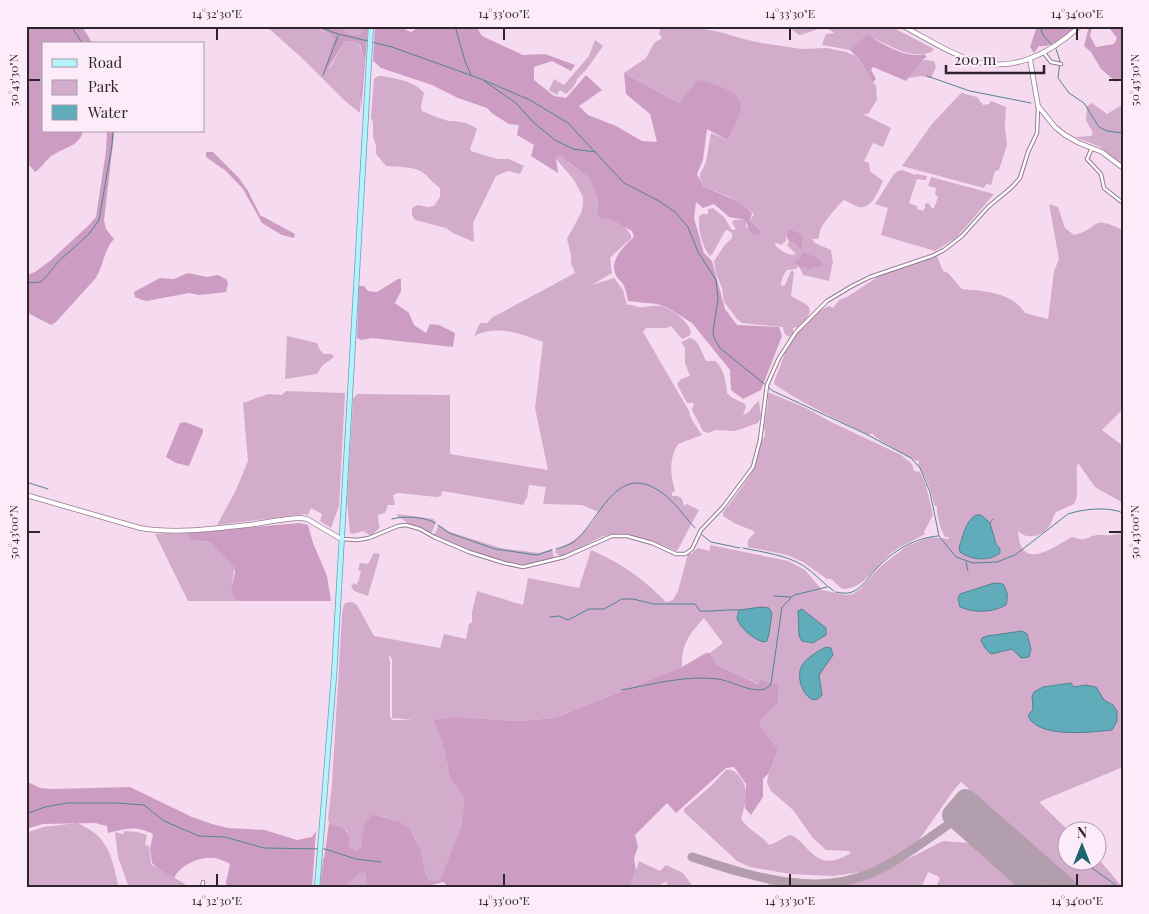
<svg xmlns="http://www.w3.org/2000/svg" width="1149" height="914" font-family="'Playfair Display',serif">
	<rect width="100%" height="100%" fill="#f6dbf0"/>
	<g fill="#d3abcb" fill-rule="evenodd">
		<path d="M266,26C288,26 315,22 333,37L334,42L324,71L330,67L345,41H355L359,43L364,58L360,92V113L344,100L303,59Z"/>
		<path d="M336,26H365L362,33C351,36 345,33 336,26Z"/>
		<path d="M661,26H688L720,32L743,39L762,43L802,49L827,48L846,52L856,56L876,86L877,100L868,114H863L891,128L883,147L873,143L864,161L869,163L870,171L883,181C879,189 872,210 859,207C854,206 849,202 844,200C840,203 824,222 821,228C819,232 820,236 818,239H812L815,243L831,250L833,262L829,281L803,275L800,268L801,267H817L820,259L803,254L802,252V234L788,228L786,235V241L781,245L777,243L774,244C780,250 786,255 795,255V253L787,245L789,242L794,243L801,250L800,257L795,262L798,267L796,269L787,270C783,275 781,280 781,286L785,285L791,271H793L794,273L791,295C795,301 814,303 809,314C807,319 801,323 798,327L793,328V333L789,337L784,333L783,327L742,323L737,319L724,302L722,288L716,273L714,261L724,246L732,238V233L727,230L725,231L713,253L710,256C702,247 698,229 699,217L702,214H708V209L713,208L724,217L732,230L736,229L732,223L734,220H745L746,222V227L760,230L753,226L750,221L754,214L744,206L730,197L703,186L700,179V174L706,162L711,133L727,140L741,104L679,103L624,73L646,58L654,43L662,38L659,33Z"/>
		<path d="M787,26H890L934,49L932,52C909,59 896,48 875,39L850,50L822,45L826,34L834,33C823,22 812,33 799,35Z"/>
		<path d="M595,40L603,46L586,70L577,79C576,85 571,90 566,94L560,90L557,95L549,90L554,79L564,85L589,56Z"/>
		<path d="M918,59L934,61L936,67L931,78L921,76L909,78L898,71Z"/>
		<path d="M382,76C397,79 415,81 424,93L421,106L422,111C429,114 443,120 450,121C459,121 469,123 477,129L470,149L471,151L497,159H509L524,166L520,174L508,171L496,176L473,223L474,242L453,233L446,228L415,220L412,215V208L418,205L427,207L434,206L440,197V188C434,184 430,179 425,174C416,166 398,167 386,166L376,154V145L373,137V123L371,117L374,79L378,76Z"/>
		<path d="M961,93L977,97L983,105L989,104L991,101L1006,107L1005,126L1007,145L999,170L995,171L991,185L986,184L984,188L902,166L932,124Z"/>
		<path d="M1092,103L1107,114L1123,104V165L1100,147L1075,137L1091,136L1093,133L1086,120L1087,106Z"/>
		<path d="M563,155L568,163L589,176L598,201L597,212L625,227L631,235V239C626,242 615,253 610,258L612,273L592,285L614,278L623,290L627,305C633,304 633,306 638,307C644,308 652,305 659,306C670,307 691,322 691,334L689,336L682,339L671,326L666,328H646L643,332L689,411C689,417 698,429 702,435L678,444C669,459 670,474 675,490L672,493V496H678L682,499L684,506L687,504L699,510L677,551C660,544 631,532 613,534C597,536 578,551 563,557L559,556L555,552L556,550C574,542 589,530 599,512L582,505L543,504L546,487L529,485L527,498L525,500L524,505L442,491L441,496L437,497L398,493L393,495L395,505H388L385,513L378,515C378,531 384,523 371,536L363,531L353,534L350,533L347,501L353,399L357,394L450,395V454L548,470L535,408L543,342C521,334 497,324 474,336L480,323H487L493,317L575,273L571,263V255L567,239L581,213L583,205V197L574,180L557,160L556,158Z"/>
		<path d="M903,170L915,175L916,174L927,176L926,180L917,179L909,203L917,206V209L923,211L925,208V204L928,203L932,208H934L938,197L935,194L936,188L928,186L931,177L994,194L957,237L935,251L881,235L888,208L875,204L894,174L898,171Z"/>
		<path d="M1049,204L1058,207L1065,228L1074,235C1101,228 1090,214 1123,230V409L1102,430L1123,446V503L1095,487L1078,463C1074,475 1081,492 1074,504L1056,512C1053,516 1053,519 1051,523C1045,536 1027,541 1018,531C1021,572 1050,549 1072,537C1088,543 1087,535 1099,535C1110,535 1111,536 1123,533V767L1039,802L1069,831L1066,832V862H1096L1097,857L1123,888H1081L1005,820L961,782L953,791L910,853L861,872L833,876L790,874L750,867L737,861L684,812V809L711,786L726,770C732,769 735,771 739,776C750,788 746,804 741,818C747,830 761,834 769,845C774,844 788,835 790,835C793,835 797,839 800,841C817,860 826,868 851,853L849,851L826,850L813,838L793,810L771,791L767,783L768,776L778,749L760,726L762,718L778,703L759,684L717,665L710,653L723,643L704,618C689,634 681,645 682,667L555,718L519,721L457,717L435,721L444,748L450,779L463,796L464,805L461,826L440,882C437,881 432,881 429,879C422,875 421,841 409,829C402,821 384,817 373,814L364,829L360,850L357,851L351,849L347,831L344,828L329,823L328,819L332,784L342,616L343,608L345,603L352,602L357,605L374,636L440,648L444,634L466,639L469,624L472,622V612L477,591L523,605L528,578L579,588L591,550C624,565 640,576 666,602L673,600L678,591L688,554H691L698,548L710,551V545L788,561L805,570L822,590L846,595L853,594L860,589L881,566L907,546L930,537L948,539L949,537H945C940,528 937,517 937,506L934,505C932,490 926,478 918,465L919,460L916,461C908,456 875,439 872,433L869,435C837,420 804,404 775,385L774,382L787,348L797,332L820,310L829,306L833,308L839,300L847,297L879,276L937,256L943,271L948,273L962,289C984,291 1012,292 1025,313L1048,319L1054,271L1059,259ZM388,654L392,659V718L413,720H393L390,717V661Z"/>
		<path d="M287,336L317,343L320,350L324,354H332L334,357L322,366L317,374L285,379Z"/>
		<path d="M690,338C699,340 702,353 706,361H715C724,368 726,382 727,393L731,397L745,404L746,407L743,415C751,413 752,405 759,401L761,417L758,423L735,431L715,430L708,433L703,431L692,410L694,403H687L677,384L681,379L690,376L685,363V348L681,342Z"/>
		<path d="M286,391L345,393L339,506L331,528L320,521L322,514L311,508L308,515L305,514L217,525L236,490L248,461L243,403L268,394L282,395Z"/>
		<path d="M770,393L806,408L829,421L901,455L912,464L914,471L920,472L926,485L933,515L924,532L925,534C915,540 904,544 894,551C877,563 865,590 842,589L831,579H827L803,562L787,555L748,547C747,540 749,538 754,534V531L736,524L723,516V512C735,497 746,483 755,466C759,457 758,442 765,436L764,427L768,401L767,394Z"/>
		<path d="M397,514L433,519L436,522L432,532L430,533C423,529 416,527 409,524C405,522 404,519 398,517Z"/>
		<path d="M439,525L450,532L501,548L539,553L552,549L554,557C528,578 461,548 434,535Z"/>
		<path d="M185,533L190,540L210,542L234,568L232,588L238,601H188L155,534Z"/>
		<path d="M374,553L380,554L368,596L354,591L351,586L354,583L356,585L359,580L361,571L358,570L360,563L368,564Z"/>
		<path d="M77,823C110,837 111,856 119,888H26V833L43,827Z"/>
		<path d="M124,831L137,832L147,835L145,845L149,846L151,864L185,884L183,888H129L118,857L115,832L123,834Z"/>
		<path d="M943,841L970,843L1022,888H935L940,879L938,876L928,872L921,888H773L767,883L768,878C793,876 817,883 842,880C878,877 911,857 943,841Z"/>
		<path d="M323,858L367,872V888H320Z"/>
		<path d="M639,861L660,871L666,865L683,873L694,888H665L668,881L654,888H629V885L634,877Z"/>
	</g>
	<g fill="#cc9cc3" fill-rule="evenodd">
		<path d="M26,26H82L93,44H44V131H83C79,148 60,148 49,158C44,162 41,169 35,172L26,161Z"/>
		<path d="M309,26C315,26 327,24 334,26C346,29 347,38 362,33L365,26H368L361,111L360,92L364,58L360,44L355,41H345L325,73L324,71L334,39C329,31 318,28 309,26Z"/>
		<path d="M375,26H402L406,30L411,32L421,26H476L482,36L523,55L545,54L575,65L571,71L552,61L534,67V80L554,96L566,98L586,75L602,90L579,106L588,115L616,126L642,141L657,142L650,114L626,94L624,73L679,103L698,80C710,83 741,90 741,106C740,117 732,130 727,140L707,129L703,160L697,174L703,186L735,200L744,206L752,213L750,221C753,225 759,228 761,233L757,235C748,232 749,227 745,220L729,217L714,204L703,208L696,202L694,218L704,253L712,261L725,309L737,325L779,327L782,336L761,390L743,399L731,390L730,370L692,323L668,308L657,304L628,301C627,296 626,290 624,286C622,281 616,278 615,273C610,259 625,245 634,237L632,231L610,219L599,217L597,214L598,201L589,177L566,161L563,155L556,158L558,173L531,156L534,145L517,135L519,125L509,124L493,114L487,108L458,98L432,85L381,68L373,61Z"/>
		<path d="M1037,26H1075C1066,35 1053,48 1039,46L1034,53L1030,47Z"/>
		<path d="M1089,26H1123V77L1116,82L1101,69L1091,52L1084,46ZM1092,27L1110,29L1117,38L1114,44L1096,47L1090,36Z"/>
		<path d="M867,35C883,44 906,59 924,54L927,57L923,59L906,81L873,67L871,70L876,79L873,82L858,58L850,50Z"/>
		<path d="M107,131H114V135L104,220L106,229L114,239C103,251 104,266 95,279L56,322L51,325L26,312V275L35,272L51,260L88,226L96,217L106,151Z"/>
		<path d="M206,152H213L239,178L248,191L260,215L295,234L294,238L282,235L262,223L243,189L226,171L206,157Z"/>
		<path d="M788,228L802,234V252L820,259L822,264L820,267H814L810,269L805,267L800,268L794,262L800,257L801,250L794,243L789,242L786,235Z"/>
		<path d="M188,273L207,277L218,275L226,279L228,283L226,292L199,295L189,293L147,301L142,300L135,297L134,292L160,278L174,279Z"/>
		<path d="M398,279H401V291L395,303L409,313L414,325L426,333L430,324L439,325L455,333L453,347L372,338L361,340L357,338L359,286H364L368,291L377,292Z"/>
		<path d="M185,422L203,429V432L189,466L176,463L166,457L180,423Z"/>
		<path d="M300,523L308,525L313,543L327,576L331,601H238L231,591L235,572L234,568L210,542L190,540L185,533Z"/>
		<path d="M706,653H710L717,665L758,684L761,680L778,686V703L762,718L760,726L778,749L769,773L763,779V797L751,815L745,808L746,784L734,767L726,768L676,813L667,803L635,835L638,847L634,858L636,871L629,888H445L446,884L443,882L420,888H367L366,872L360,873L343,888H320L329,823L344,828L349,836L350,847L357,851L361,848C361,838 364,821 373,814L400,822L410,829L420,849L426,876L430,880L440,881L461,826L464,805L463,796L450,779L444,748L434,720L457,717L519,721L555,718L682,667Z"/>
		<path d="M26,781L40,788L52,789L130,787L192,817L212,824L228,828L265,830L297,840L312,837L316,831L312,888H227L226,882L230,864C226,862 220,859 215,858C201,856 181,864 174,878L159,869L152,863L150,849L153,834C135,825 126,829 108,833L107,826L95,823L43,824L26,829Z"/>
	</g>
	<g fill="#61acba" stroke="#52848f">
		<path d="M976,515H981L990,523L996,544L1000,549V553C989,562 971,560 960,552L959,548C963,537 965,521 976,515Z"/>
		<path d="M994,583L1003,584C1008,592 1008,597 1006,605C992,613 974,613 960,607L958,598L960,594Z"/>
		<path d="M762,607L769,608L772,613L769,634L767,641L763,642C753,639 739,627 737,618L739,610Z"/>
		<path d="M802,609L826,628V635L813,643L802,641L799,636L798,611Z"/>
		<path d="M1022,631L1027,634L1031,649L1029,657L1021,658L1012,649L991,654L985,648L981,641L982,638L987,636Z"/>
		<path d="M826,647L831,648L833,655L819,675L822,695C810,712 792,678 803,664C808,657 818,651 826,647Z"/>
		<path d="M1071,683L1074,687L1086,685L1096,687L1104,700L1113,705L1117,711V721L1112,730C1092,732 1038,739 1028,716L1033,709L1032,696L1034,692L1043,687Z"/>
	</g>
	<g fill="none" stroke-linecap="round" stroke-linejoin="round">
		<g stroke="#52848f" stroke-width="1">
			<path d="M71,26L83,44"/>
			<path d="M316,26L338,34L368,41"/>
			<path d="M455,26L465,61L471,75"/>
			<path d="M1040,26L1043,35L1052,45"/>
			<path d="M371,42L392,47L481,79L530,100L568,123L624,183L659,201L675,212L688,227L698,252L716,280L718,299L713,332L714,338L720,348L773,391L866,434L911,458L920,468L930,492L939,536L956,557L973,563L997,562L1015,555L1068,514C1083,509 1108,506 1123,513"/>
			<path d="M1056,49L1060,61L1058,78L1069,93L1084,103L1099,127L1107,131L1123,133"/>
			<path d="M323,75L338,36"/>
			<path d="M927,76L970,91L1031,103"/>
			<path d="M484,81L516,103L534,123L555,140L573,149L596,152"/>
			<path d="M26,283L40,282L44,279L59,261L89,234L99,220L112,145L113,131"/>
			<path d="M26,482L48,489"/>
			<path d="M392,519C403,516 424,516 435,523"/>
			<path d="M990,523L993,519"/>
			<path d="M438,525L449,533L495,549L537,555L552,550"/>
			<path d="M702,535L711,542L740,548"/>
			<path d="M743,548C762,552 787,555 804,566C815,573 823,584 834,591"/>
			<path d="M556,549C562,547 569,545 574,542C601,519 616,461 661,492C674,501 684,516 695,528"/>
			<path d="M966,562L968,571"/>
			<path d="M836,592C841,593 847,594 852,592C863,588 869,576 877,568C893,551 914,538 938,536"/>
			<path d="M774,596L791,597"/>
			<path d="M550,617L559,616L568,620L589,609H604L622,599H633L654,604H695L700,611C713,612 726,609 739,610"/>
			<path d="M622,690C653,684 687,675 718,679C733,681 761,699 771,684L782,607L794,595L827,587"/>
			<path d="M26,814L45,807L67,803H116L144,805L164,821L199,836L225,837L264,848L325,849L356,859L381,862"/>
			<path d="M1085,863L1120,888"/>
		</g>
		<path stroke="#b39eae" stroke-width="9" d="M692,857C748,875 813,898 871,873C905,858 935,833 965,813"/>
		<path stroke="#b39eae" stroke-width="22" d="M1035,888L953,815L966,800L1066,888"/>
		<g stroke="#927b8e" stroke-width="4.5">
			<g id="street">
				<path d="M1044,53L1051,62L1061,64"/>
				<path d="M1092,148L1087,159L1101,174L1104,188L1123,203"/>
				<path d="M343,539L357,540L369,538L398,526L406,525L420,529L434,537L469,552L504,563L523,567L564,557L612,536H627L652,543L676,554H685L688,552L692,549L701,530L723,507L753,467L760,440L767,385L779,358L796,332L827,301L852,286L870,277L932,256L944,250L962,236L988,207L1012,187L1020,178L1028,152L1037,133L1038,107"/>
				<path d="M202,888L203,882"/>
			</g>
		</g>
		<g stroke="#927b8e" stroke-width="5.5">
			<g id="secondary">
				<path d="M903,26C924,37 945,51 968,59C1010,75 1050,54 1080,26"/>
				<path d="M1030,59L1038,106L1055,127L1065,135L1079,143L1102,152L1123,168"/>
				<path d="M26,495L140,528C174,534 214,529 248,525C266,523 284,518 301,518L307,519L341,539"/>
			</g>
		</g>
		<g stroke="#65a4b3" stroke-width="6">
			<path id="primary" d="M317,888L334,675L371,26"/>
		</g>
		<use href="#street" stroke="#fff" stroke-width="2.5"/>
		<use href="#secondary" stroke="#fff" stroke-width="4"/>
		<use href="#primary" stroke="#b4f2fd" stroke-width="4.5"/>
	</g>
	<path fill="none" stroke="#2e252c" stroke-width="2" d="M217,28V40M504,28V40M790,28V40M1077,28V40M28,80H40M1109,80H1122M28,532H40M1109,532H1122M217,874V886M504,874V886M790,874V886M1077,874V886"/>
	<rect width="1149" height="914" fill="none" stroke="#fcecf9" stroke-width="55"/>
	<rect x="42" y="42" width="162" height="90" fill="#fcecf9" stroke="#aa9ca7"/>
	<rect x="52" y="59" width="25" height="8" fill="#b4f2fd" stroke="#aa9ca7"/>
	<text x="88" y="68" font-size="15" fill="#2e252c">Road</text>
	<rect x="52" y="80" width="25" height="15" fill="#d3abcb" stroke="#aa9ca7"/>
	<text x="88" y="92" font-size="15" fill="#2e252c">Park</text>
	<rect x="52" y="105" width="25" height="15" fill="#61acba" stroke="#aa9ca7"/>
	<text x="88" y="118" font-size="15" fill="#2e252c">Water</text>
	<g transform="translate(1082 846)"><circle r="24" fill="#fcecf9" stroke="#aa9ca7"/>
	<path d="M0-4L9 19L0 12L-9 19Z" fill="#1b6571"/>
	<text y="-8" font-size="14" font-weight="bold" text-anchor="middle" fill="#2e252c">N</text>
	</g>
	<path d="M946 65v8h98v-8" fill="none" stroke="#2e252c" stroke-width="2.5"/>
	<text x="954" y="65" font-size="15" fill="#2e252c" stroke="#fcecf9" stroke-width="4" paint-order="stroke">200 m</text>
	<rect x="28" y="28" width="1094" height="858" fill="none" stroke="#2e252c" stroke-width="2"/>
	<g font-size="12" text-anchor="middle" fill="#2e252c">
		<text x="217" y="18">14°32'30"E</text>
		<text x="504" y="18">14°33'00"E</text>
		<text x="790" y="18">14°33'30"E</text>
		<text x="1077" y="18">14°34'00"E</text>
		<text transform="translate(14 80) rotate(-90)" y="4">50°43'30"N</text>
		<text transform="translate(1135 80) rotate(-90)" y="4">50°43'30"N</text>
		<text transform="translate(14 532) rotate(-90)" y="4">50°43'00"N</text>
		<text transform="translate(1135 532) rotate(-90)" y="4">50°43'00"N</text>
		<text x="217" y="905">14°32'30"E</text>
		<text x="504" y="905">14°33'00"E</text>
		<text x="790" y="905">14°33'30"E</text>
		<text x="1077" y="905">14°34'00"E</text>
	</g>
</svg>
